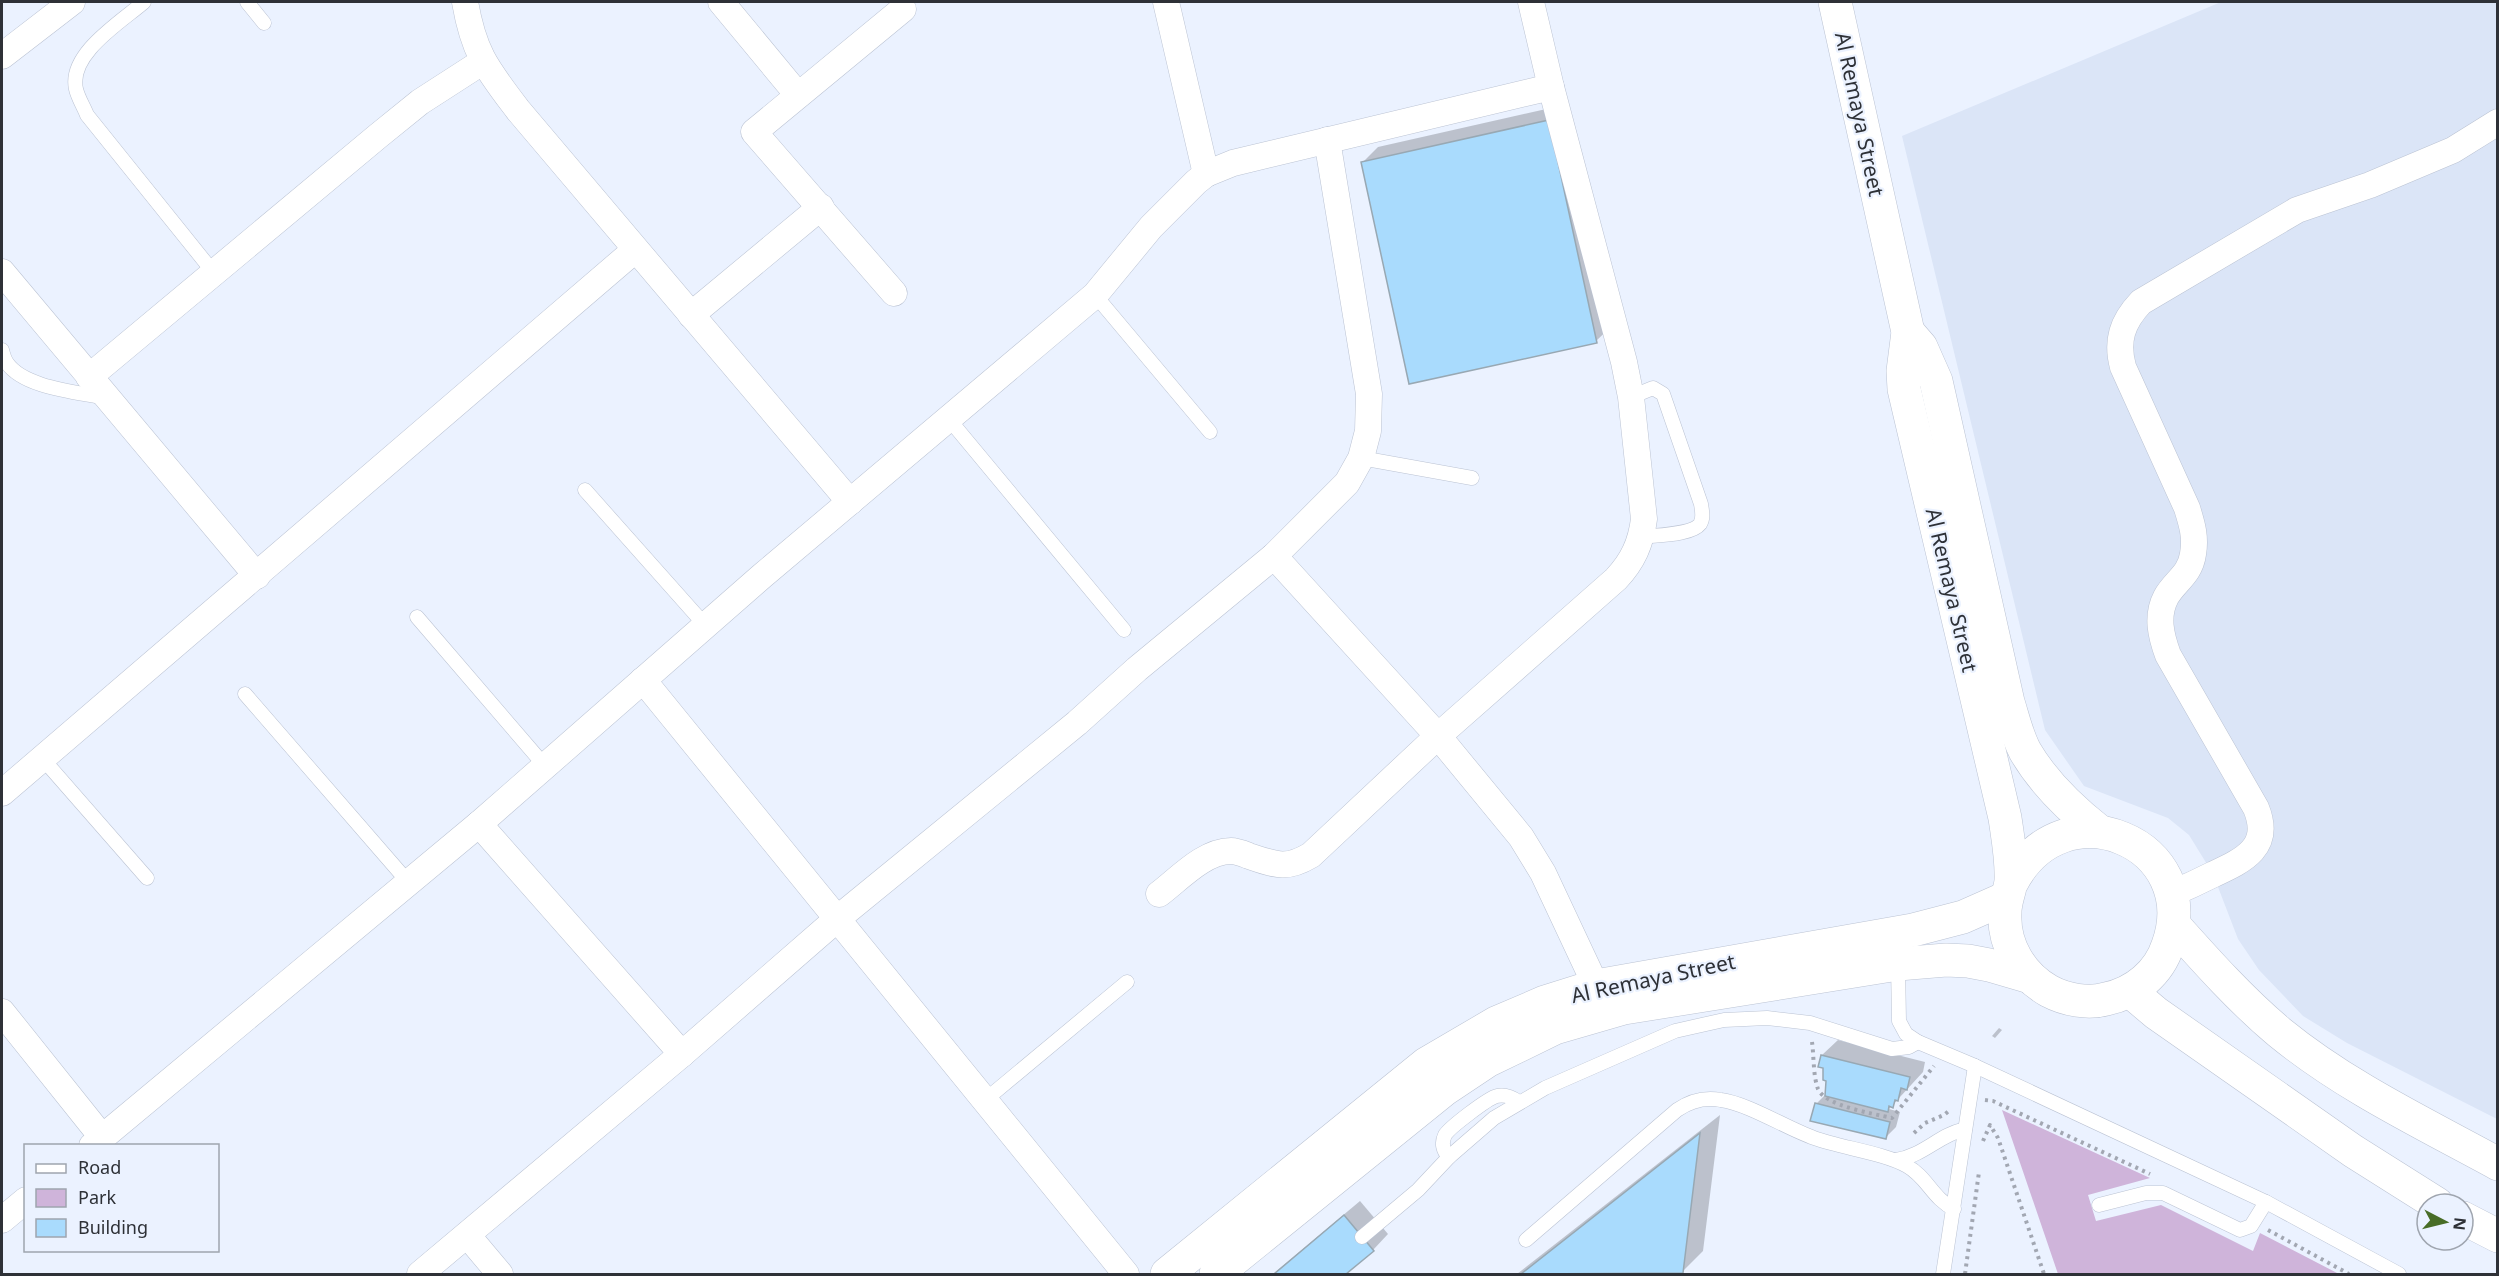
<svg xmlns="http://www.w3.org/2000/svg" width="2499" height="1276" font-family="'Noto Sans',sans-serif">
	<rect width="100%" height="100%" fill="#ebf2ff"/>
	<path fill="#dbe5f7" d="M2221,2H2497V1119L2347,1043L2303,1016L2259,970L2238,939L2213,874L2189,835L2168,818L2084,786L2045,730L1902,136Z"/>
	<path fill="#cfb4da" d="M2002,1110L2150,1178L2088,1195L2096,1221L2161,1205L2253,1251L2260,1233L2339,1274H2058Z"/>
	<g fill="#0003">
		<path d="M1564,105L1612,326L1596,341L1363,162L1378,147Z"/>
		<path d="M1999,1028L2002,1030L1995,1038L1992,1036Z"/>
		<path d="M1838,1040L1925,1062L1923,1072L1889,1109L1900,1112L1896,1127L1885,1138L1816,1104L1827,1093L1828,1080L1822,1055Z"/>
		<path d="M1720,1115L1703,1251L1682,1272L1679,1274H1517Z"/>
		<path d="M1360,1201L1388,1234L1373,1250L1344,1274H1273Z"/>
	</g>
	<g fill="#a9dbfd" stroke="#98a8b3" stroke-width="1.5">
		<path d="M1549,120L1597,343L1409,384L1361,162Z"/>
		<path d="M1821,1055L1910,1077L1907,1090L1901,1088L1898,1101L1895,1100L1893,1108L1889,1106L1888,1112L1825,1096L1826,1081L1823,1080V1068L1818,1067Z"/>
		<path d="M1815,1103L1890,1122L1886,1139L1810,1121Z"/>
		<path d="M1700,1133L1683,1273L1521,1274Z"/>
		<path d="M1344,1215L1374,1251L1346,1274H1274Z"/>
	</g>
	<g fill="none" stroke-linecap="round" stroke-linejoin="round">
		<g stroke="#bbc3d3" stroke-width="15">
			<g id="lane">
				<path d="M144,2C121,22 68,54 76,89C78,98 84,107 87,115L214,273"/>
				<path d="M247,2L264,23"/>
				<path d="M1095,295L1210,432"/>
				<path d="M2,350C3,354 5,360 7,363C24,388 78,392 106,398"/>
				<path d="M1631,397L1653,388L1663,394L1701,504C1702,511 1704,518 1700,524C1692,535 1656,535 1642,537"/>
				<path d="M948,418L1124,630"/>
				<path d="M1361,458L1472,478"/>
				<path d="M585,490L705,625"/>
				<path d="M417,617L545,766"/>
				<path d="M245,694L409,883"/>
				<path d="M42,758L147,878"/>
				<path d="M1898,964L1899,1021L1906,1034L1918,1042L1975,1066L2266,1202L2399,1274"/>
				<path d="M984,1101L1127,982"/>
				<path d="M1449,1157C1443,1151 1441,1143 1445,1135C1449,1128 1488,1098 1497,1096C1505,1094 1512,1097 1519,1102"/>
				<path d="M1896,1160C1923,1156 1939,1135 1965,1129"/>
				<path d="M2099,1205L2146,1193H2163L2240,1230L2251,1226L2266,1202"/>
				<path d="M1362,1237L1418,1190L1449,1157L1494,1118L1545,1088L1675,1031L1724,1020L1767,1018L1810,1023L1892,1049L1909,1047L1918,1042"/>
				<path d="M1526,1240L1677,1110C1690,1101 1705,1097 1721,1100C1749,1104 1786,1128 1814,1138C1842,1148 1884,1153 1907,1166C1927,1177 1933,1199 1954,1209"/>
				<path d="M1943,1274L1975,1066"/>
			</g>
		</g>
		<g stroke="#bbc3d3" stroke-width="27">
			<g id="street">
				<path d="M465,2C474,54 487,69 518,110L850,502"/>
				<path d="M721,2L798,95"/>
				<path d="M1166,2L1206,174"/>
				<path d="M2,56L72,2"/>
				<path d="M2,272L257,576"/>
				<path d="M894,293L754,132L903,9"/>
				<path d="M691,315L821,207"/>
				<path d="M89,377L378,136L420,102L482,62"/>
				<path d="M1274,556L1438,736L1521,837L1543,873L1596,986L1601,1004"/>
				<path d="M643,680L1126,1274"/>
				<path d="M2,793L635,250"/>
				<path d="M479,824L682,1054"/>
				<path d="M1159,894C1179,879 1204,851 1231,851C1237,851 1244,854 1249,856C1276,865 1286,870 1311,855L1438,736L1616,579C1633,561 1641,543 1644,519L1631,397L1624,362L1551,87L1531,2"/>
				<path d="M2171,894C2185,888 2200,881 2214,874C2244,860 2272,847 2256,808L2168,655C2161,636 2156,616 2166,597C2175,581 2190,575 2193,554C2196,537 2192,524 2187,508L2123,367C2116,341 2122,322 2141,302L2297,210L2370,185L2453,150L2498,122"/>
				<path d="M2,1012L102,1137"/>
				<path d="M92,1146L479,824L762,576L1095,295L1151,227L1196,182L1206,174L1233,163L1551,87"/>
				<path d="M2,1220L26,1200"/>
				<path d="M468,1236L500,1274"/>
				<path d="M420,1274L682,1054L837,919L1077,723L1137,669L1274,556L1347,483L1361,458L1368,431L1369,394L1327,140"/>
			</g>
		</g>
		<g stroke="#bbc3d3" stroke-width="34">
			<g id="secondary">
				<path d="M1835,2L1908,332L1903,371L1904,389L2005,818C2008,839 2012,860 2011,881C2010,891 2005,901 2005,912C2003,945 2021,975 2049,991C2066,1000 2088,1004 2106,999C2135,993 2159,973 2168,945C2204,844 2063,782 2011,884"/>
				<path d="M1908,332L1921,347L1936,381L2008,702C2013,718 2017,736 2025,751C2043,782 2071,809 2099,831"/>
				<path d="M2174,925C2207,962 2241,1000 2279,1032C2345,1086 2423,1123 2498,1164"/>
				<path d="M2130,991L2156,1013L2353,1151L2437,1204"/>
				<path d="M2463,1218L2498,1236"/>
				<path d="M1167,1274L1426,1064L1496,1023L1545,1002L1596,986L1913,930L1963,917L2006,898"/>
				<path d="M1216,1274L1445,1089L1487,1061L1555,1028L1624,1008L1898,964L1946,960L1968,961L1989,965L2030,977"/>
			</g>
		</g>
		<g stroke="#a2a7b2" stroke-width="4" stroke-dasharray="3 4.5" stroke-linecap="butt">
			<path d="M1812,1042C1814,1056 1813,1076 1818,1089C1825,1106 1875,1114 1892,1118L1934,1066"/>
			<path d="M1985,1100L1993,1101L2150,1174"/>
			<path d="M1914,1133L1925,1123L1944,1115L1950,1110"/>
			<path d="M1983,1141L1990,1125L1998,1138L2044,1274"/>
			<path d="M2268,1230L2349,1274"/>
			<path d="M1965,1274L1979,1172"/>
		</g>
		<use href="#lane" stroke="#fff" stroke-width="14"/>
		<use href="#street" stroke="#fff" stroke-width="26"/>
		<use href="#secondary" stroke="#fff" stroke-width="33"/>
	</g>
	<g text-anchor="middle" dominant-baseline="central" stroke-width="4.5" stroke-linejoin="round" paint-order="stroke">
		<g font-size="21" fill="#2e3137" stroke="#ebf2ff">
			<text transform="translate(1860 114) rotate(78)">Al Remaya Street</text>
			<text transform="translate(1952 590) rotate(77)">Al Remaya Street</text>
			<text transform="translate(1653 978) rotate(-12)">Al Remaya Street</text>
		</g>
	</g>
	<rect width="2499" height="1276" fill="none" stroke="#2e3137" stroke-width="6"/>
	<rect x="24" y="1144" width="195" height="108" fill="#ebf2ff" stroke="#9fa5af" stroke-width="1.5"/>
	<rect x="36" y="1164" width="30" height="9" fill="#ffffff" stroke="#9fa5af" stroke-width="1.5"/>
	<text x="78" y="1174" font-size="18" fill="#2e3137">Road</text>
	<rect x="36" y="1189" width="30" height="18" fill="#cfb4da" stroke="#9fa5af" stroke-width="1.5"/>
	<text x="78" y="1204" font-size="18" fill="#2e3137">Park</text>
	<rect x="36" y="1219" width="30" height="18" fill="#a9dbfd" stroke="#9fa5af" stroke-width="1.5"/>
	<text x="78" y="1234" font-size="18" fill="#2e3137">Building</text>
	<g transform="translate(2445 1222) rotate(97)"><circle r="28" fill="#ebf2ff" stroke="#9fa5af" stroke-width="1.5"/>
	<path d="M0-4.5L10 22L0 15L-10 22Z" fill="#486d27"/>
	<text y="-9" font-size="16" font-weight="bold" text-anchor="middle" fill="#2e3137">N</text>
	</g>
</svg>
